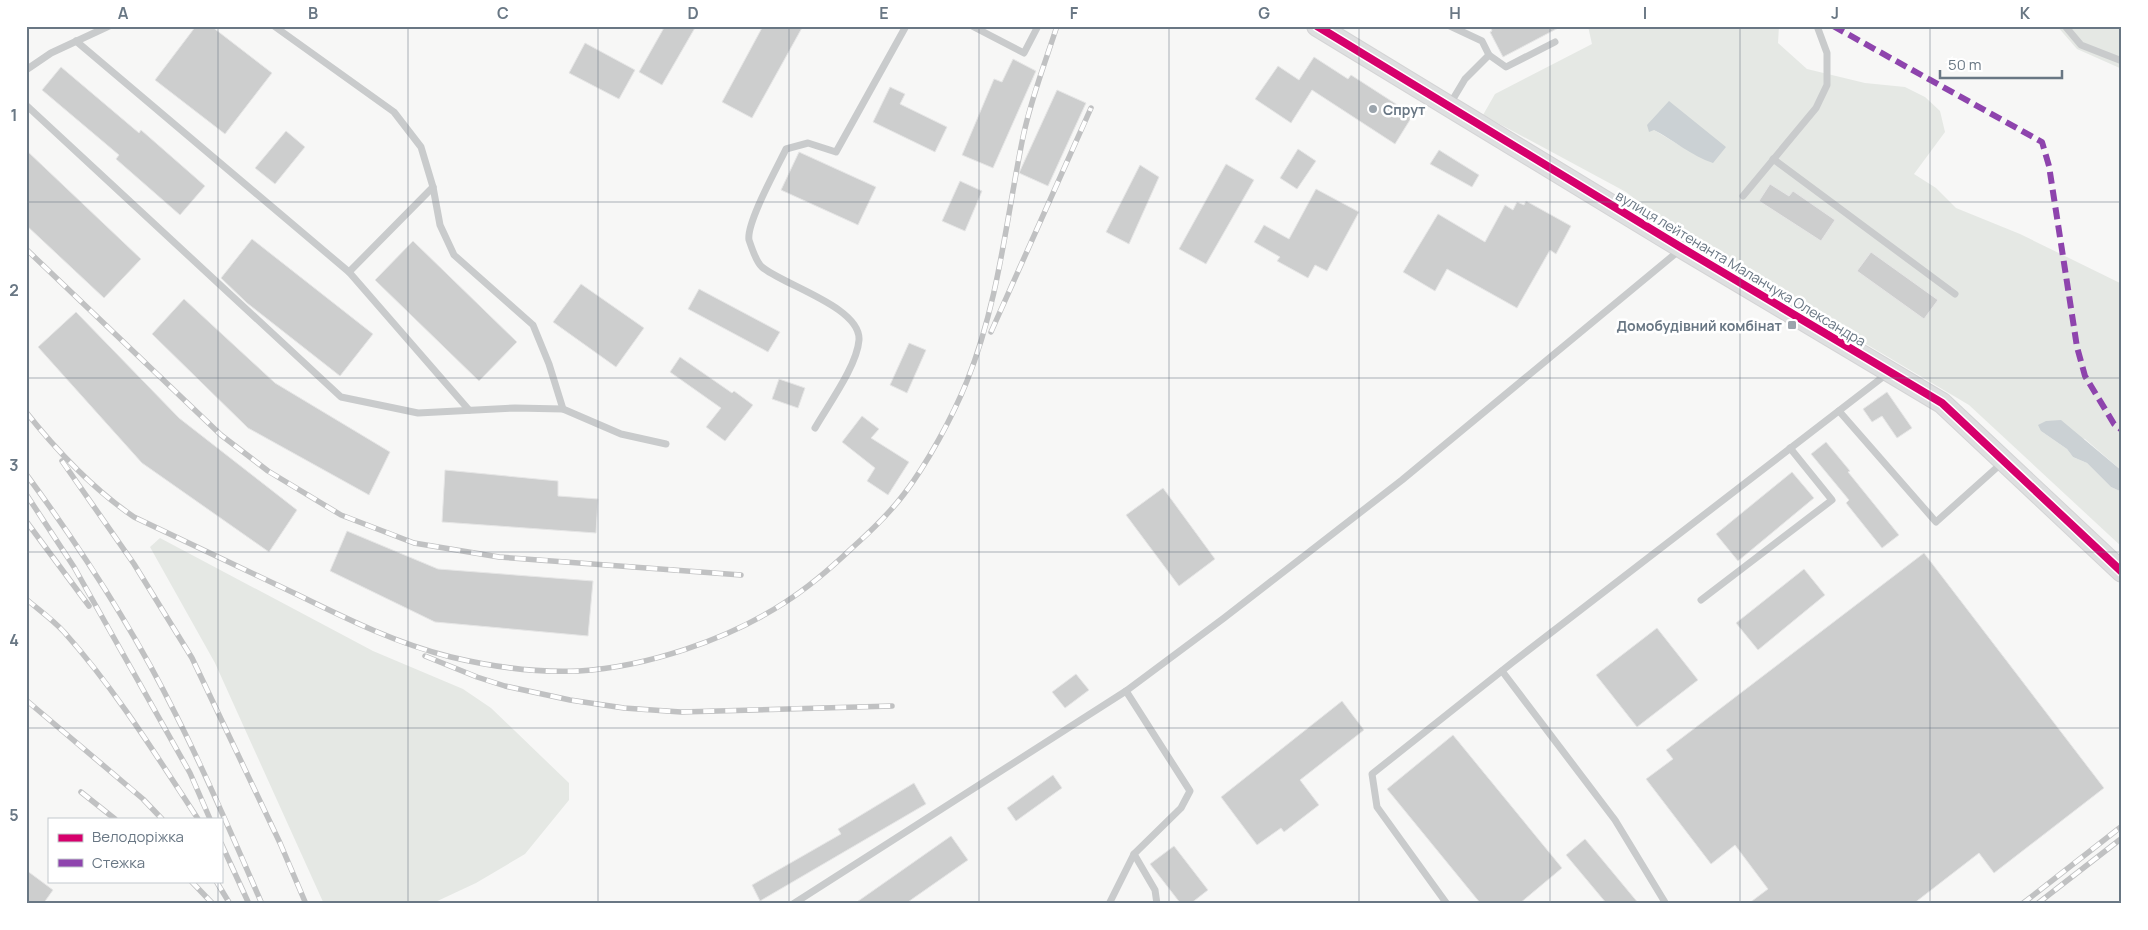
<svg xmlns="http://www.w3.org/2000/svg" width="2148" height="930" font-family="Manrope,sans-serif">
	<rect width="100%" height="100%" fill="#f7f7f6"/>
	<g fill="#e5e8e4" fill-rule="evenodd">
		<path d="M1588,26H1779L1778,43L1807,69L1865,83L1905,87L1925,97L1940,111L1945,132L1914,174L1936,188L1956,208L2020,234L2122,284V471L2085,439L2041,431L2067,449L2073,457L2087,463L2111,487L2122,492V547L1969,405L1699,245L1646,208L1626,192L1483,115L1495,94L1592,44ZM1654,130L1726,147L1684,148Z"/>
		<path d="M2057,26H2122V69L2077,49Z"/>
		<path d="M160,538L373,651L463,689L491,708L569,783V800L525,854L476,883L431,904H324L215,663L150,547Z"/>
	</g>
	<g fill="#cbd1d4">
		<path d="M1669,101L1726,147L1713,163C1691,156 1674,140 1654,130L1649,132L1647,125Z"/>
		<path d="M2061,420L2122,471V492L2111,487L2087,463L2073,457L2067,449L2041,431L2038,425L2046,421Z"/>
	</g>
	<g fill="#cdcece" stroke="#e6e6e6">
		<path d="M196,26H211L272,73L225,134L155,80Z"/>
		<path d="M665,26H696L662,85L639,72Z"/>
		<path d="M763,26H803L752,118L722,102Z"/>
		<path d="M1490,26H1562L1503,57L1490,32L1492,31Z"/>
		<path d="M585,43L635,70L619,99L569,73Z"/>
		<path d="M1314,57L1348,79L1351,75L1413,115L1395,144L1312,90L1291,123L1255,99L1278,66L1299,80Z"/>
		<path d="M1013,59L1036,71L993,168L962,155L994,79L1002,82Z"/>
		<path d="M61,67L139,133L141,130L205,186L180,215L116,159L119,155L42,90Z"/>
		<path d="M890,87L905,94L900,104L947,127L935,152L873,122Z"/>
		<path d="M1057,90L1086,103L1048,186L1019,173Z"/>
		<path d="M286,131L305,147L275,184L255,168Z"/>
		<path d="M1298,149L1316,161L1297,189L1280,178Z"/>
		<path d="M26,150L141,259L104,298L26,225Z"/>
		<path d="M1439,150L1479,175L1472,187L1430,164Z"/>
		<path d="M799,152L876,187L858,225L781,190Z"/>
		<path d="M1226,164L1254,180L1206,264L1179,249Z"/>
		<path d="M1140,165L1159,177L1129,244L1106,232Z"/>
		<path d="M960,181L982,191L965,231L942,221Z"/>
		<path d="M1770,184L1789,196L1793,191L1835,220L1821,241L1759,201Z"/>
		<path d="M1316,189L1359,212L1327,271L1315,265L1308,278L1277,261L1280,257L1254,242L1264,225L1289,239Z"/>
		<path d="M1526,201L1571,226L1556,254L1550,250L1517,308L1447,269L1435,291L1403,272L1438,214L1485,242L1505,205L1513,210L1517,202L1524,205Z"/>
		<path d="M252,239L373,334L340,376L247,303L221,278Z"/>
		<path d="M413,241L517,342L479,381L375,280Z"/>
		<path d="M1871,252L1938,300L1924,319L1857,271Z"/>
		<path d="M581,284L644,328L616,367L553,322Z"/>
		<path d="M699,289L780,332L768,352L688,309Z"/>
		<path d="M184,299L275,383L390,452L369,495L248,428L152,334Z"/>
		<path d="M76,312L179,418L297,510L269,552L142,463L38,347Z"/>
		<path d="M909,343L926,350L907,393L890,385Z"/>
		<path d="M680,357L732,393L734,391L753,405L725,441L706,427L721,408L670,372Z"/>
		<path d="M779,379L805,388L798,408L772,399Z"/>
		<path d="M1887,392L1912,428L1897,438L1882,416L1872,422L1863,409Z"/>
		<path d="M862,416L879,429L871,438L909,462L888,495L867,481L875,468L842,442Z"/>
		<path d="M1826,442L1850,471L1848,472L1899,535L1882,548L1846,503L1849,500L1811,454Z"/>
		<path d="M445,470L558,481V496L598,499L596,533L442,522Z"/>
		<path d="M1792,472L1814,498L1738,561L1716,534Z"/>
		<path d="M1163,488L1215,559L1179,586L1126,515Z"/>
		<path d="M347,531L438,569L593,581L588,636L435,622L330,571Z"/>
		<path d="M1924,553L2104,788L1994,873L1979,853L1913,904H1748L1768,889L1735,845L1711,864L1646,779L1673,759L1666,750Z"/>
		<path d="M1804,569L1825,595L1758,650L1736,623Z"/>
		<path d="M1657,628L1698,680L1637,727L1596,675Z"/>
		<path d="M1076,674L1089,690L1065,708L1052,692Z"/>
		<path d="M1342,701L1364,730L1300,780L1319,805L1284,832L1281,828L1257,845L1221,797Z"/>
		<path d="M1453,735L1562,868L1519,904H1481L1387,789Z"/>
		<path d="M1053,775L1062,788L1016,821L1007,808Z"/>
		<path d="M914,783L926,804L760,901L752,885L841,834L838,829Z"/>
		<path d="M951,836L968,860L905,904H854Z"/>
		<path d="M1585,839L1639,904H1607L1566,855Z"/>
		<path d="M1174,846L1208,890L1190,904H1181L1150,864Z"/>
		<path d="M26,870L53,890L43,904H26Z"/>
	</g>
	<g fill="none" stroke-linecap="round" stroke-linejoin="round">
		<g stroke="#d4d4d5" stroke-width="22">
			<path id="secondary" d="M1317,26L1682,248L1942,403L2122,572"/>
		</g>
		<g stroke="#c9cbcc" stroke-width="7">
			<path d="M274,26L394,112L421,147L433,187L440,225L454,255L533,325L549,364L563,409L621,434L666,444"/>
			<path d="M972,26L1024,53L1038,26"/>
			<path d="M1450,26L1482,41L1489,55L1506,67L1555,42"/>
			<path d="M2065,26L2081,45L2122,61"/>
			<path d="M76,41L349,272L469,410"/>
			<path d="M26,70L51,53L109,26"/>
			<path d="M1450,104L1465,79L1489,55"/>
			<path d="M26,105L341,397L418,413L515,408L563,409"/>
			<path d="M1773,159L1955,294"/>
			<path d="M1743,196L1816,108L1827,85V53L1817,26"/>
			<path d="M349,272L433,187"/>
			<path d="M1839,411L1936,522L2003,462"/>
			<path d="M815,428C828,405 857,366 859,340C861,307 783,285 762,267C757,263 751,246 749,240C746,223 778,166 786,149L808,143L836,152L906,26"/>
			<path d="M1701,600L1832,500L1790,448"/>
			<path d="M1502,671L1615,820L1666,904"/>
			<path d="M1134,854L1155,890L1157,904"/>
			<path d="M793,904L1126,691L1224,618L1402,480L1681,249"/>
			<path d="M1109,904L1134,854L1181,808L1190,791L1126,691"/>
			<path d="M1447,904L1377,807L1372,774L1513,662L1888,373"/>
		</g>
		<use href="#secondary" stroke="#dedfe0" stroke-width="20"/>
		<g stroke="#c0c1c2" stroke-width="5.5">
			<g id="rail">
				<path d="M26,249L221,435L268,471L341,515L414,543L499,557L741,575"/>
				<path d="M991,332L1091,108"/>
				<path d="M26,412C57,451 93,489 134,517C187,542 241,568 294,593C345,618 395,643 451,657C493,667 536,673 579,671C646,667 727,640 784,603C809,587 831,568 852,548C871,531 889,514 904,494C927,464 953,416 967,381C999,301 1006,220 1023,137C1031,99 1045,63 1057,26"/>
				<path d="M62,461L134,564L192,658L280,843L306,904"/>
				<path d="M26,474C82,550 134,630 176,715C207,776 234,840 262,904"/>
				<path d="M26,494L74,567L190,773L210,819"/>
				<path d="M26,521L89,606"/>
				<path d="M26,599C39,610 53,620 64,632C115,689 156,755 198,819"/>
				<path d="M425,656L477,677L505,686L570,700L624,708L681,712L892,706"/>
				<path d="M26,700L143,799L162,819"/>
				<path d="M81,792L115,819"/>
				<path d="M221,843L249,904"/>
				<path d="M191,881L213,904"/>
				<path d="M216,881L230,904"/>
				<path d="M2022,904L2122,826"/>
				<path d="M2037,904L2122,838"/>
			</g>
		</g>
		<use href="#rail" stroke="#fff" stroke-width="4" stroke-dasharray="11" stroke-linecap="butt"/>
		<path stroke="#8e44ad" stroke-width="6" stroke-dasharray="12 6" stroke-linecap="butt" d="M1833,26L2042,142L2049,166L2077,347L2085,376L2114,424L2122,430"/>
		<g stroke="#fff" stroke-width="11">
			<path id="cycleway" d="M1317,26L1682,248L1942,403L2122,572"/>
		</g>
		<use href="#cycleway" stroke="#d6006c" stroke-width="8"/>
	</g>
	<path fill="none" stroke="#697784" stroke-width="1" stroke-opacity="0.55" d="M218,26V819M408,26V904M598,26V904M789,26V904M979,26V904M1169,26V904M1359,26V904M1550,26V904M1740,26V904M1930,26V904M26,202H2122M26,378H2122M26,552H2122M26,728H2122M218,881V904"/>
	<g fill="#9ba4ac" stroke="#fff" stroke-width="2">
		<circle cx="1373" cy="109" r="5"/>
		<rect x="1787" y="320" width="10" height="10" rx="2.5"/>
	</g>
	<g text-anchor="middle" dominant-baseline="central" stroke-width="5" stroke-linejoin="round" paint-order="stroke">
		<g font-size="14" font-weight="bold" fill="#697784" stroke="#fff" text-anchor="start">
			<text x="1383" y="109">Спрут</text>
			<text x="1782" y="325" text-anchor="end">Домобудівний комбінат</text>
		</g>
		<g font-size="14" fill="#697784" stroke="#fff">
			<text transform="translate(1741 268) rotate(31)">вулиця лейтенанта Маланчука Олександра</text>
		</g>
	</g>
	<rect width="2148" height="930" fill="none" stroke="#ffffff" stroke-width="55"/>
	<rect x="48" y="818" width="175" height="65" fill="#ffffff" stroke="#c3c9ce"/>
	<rect x="58" y="834" width="25" height="8" fill="#d6006c" stroke="#c3c9ce"/>
	<text x="92" y="842" font-size="15" fill="#697784">Велодоріжка</text>
	<rect x="58" y="859" width="25" height="8" fill="#8e44ad" stroke="#c3c9ce"/>
	<text x="92" y="868" font-size="15" fill="#697784">Стежка</text>
	<path d="M1940 70v8h122v-8" fill="none" stroke="#697784" stroke-width="2.5"/>
	<text x="1948" y="70" font-size="15" fill="#697784" stroke="#ffffff" stroke-width="4" paint-order="stroke">50 m</text>
	<rect x="28" y="28" width="2092" height="874" fill="none" stroke="#697784" stroke-width="2"/>
	<g font-size="16" text-anchor="middle" font-weight="bold" fill="#697784">
		<text x="123" y="19">A</text>
		<text x="313" y="19">B</text>
		<text x="503" y="19">C</text>
		<text x="693" y="19">D</text>
		<text x="884" y="19">E</text>
		<text x="1074" y="19">F</text>
		<text x="1264" y="19">G</text>
		<text x="1455" y="19">H</text>
		<text x="1645" y="19">I</text>
		<text x="1835" y="19">J</text>
		<text x="2025" y="19">K</text>
		<text x="14" y="121">1</text>
		<text x="14" y="296">2</text>
		<text x="14" y="471">3</text>
		<text x="14" y="646">4</text>
		<text x="14" y="821">5</text>
	</g>
</svg>
